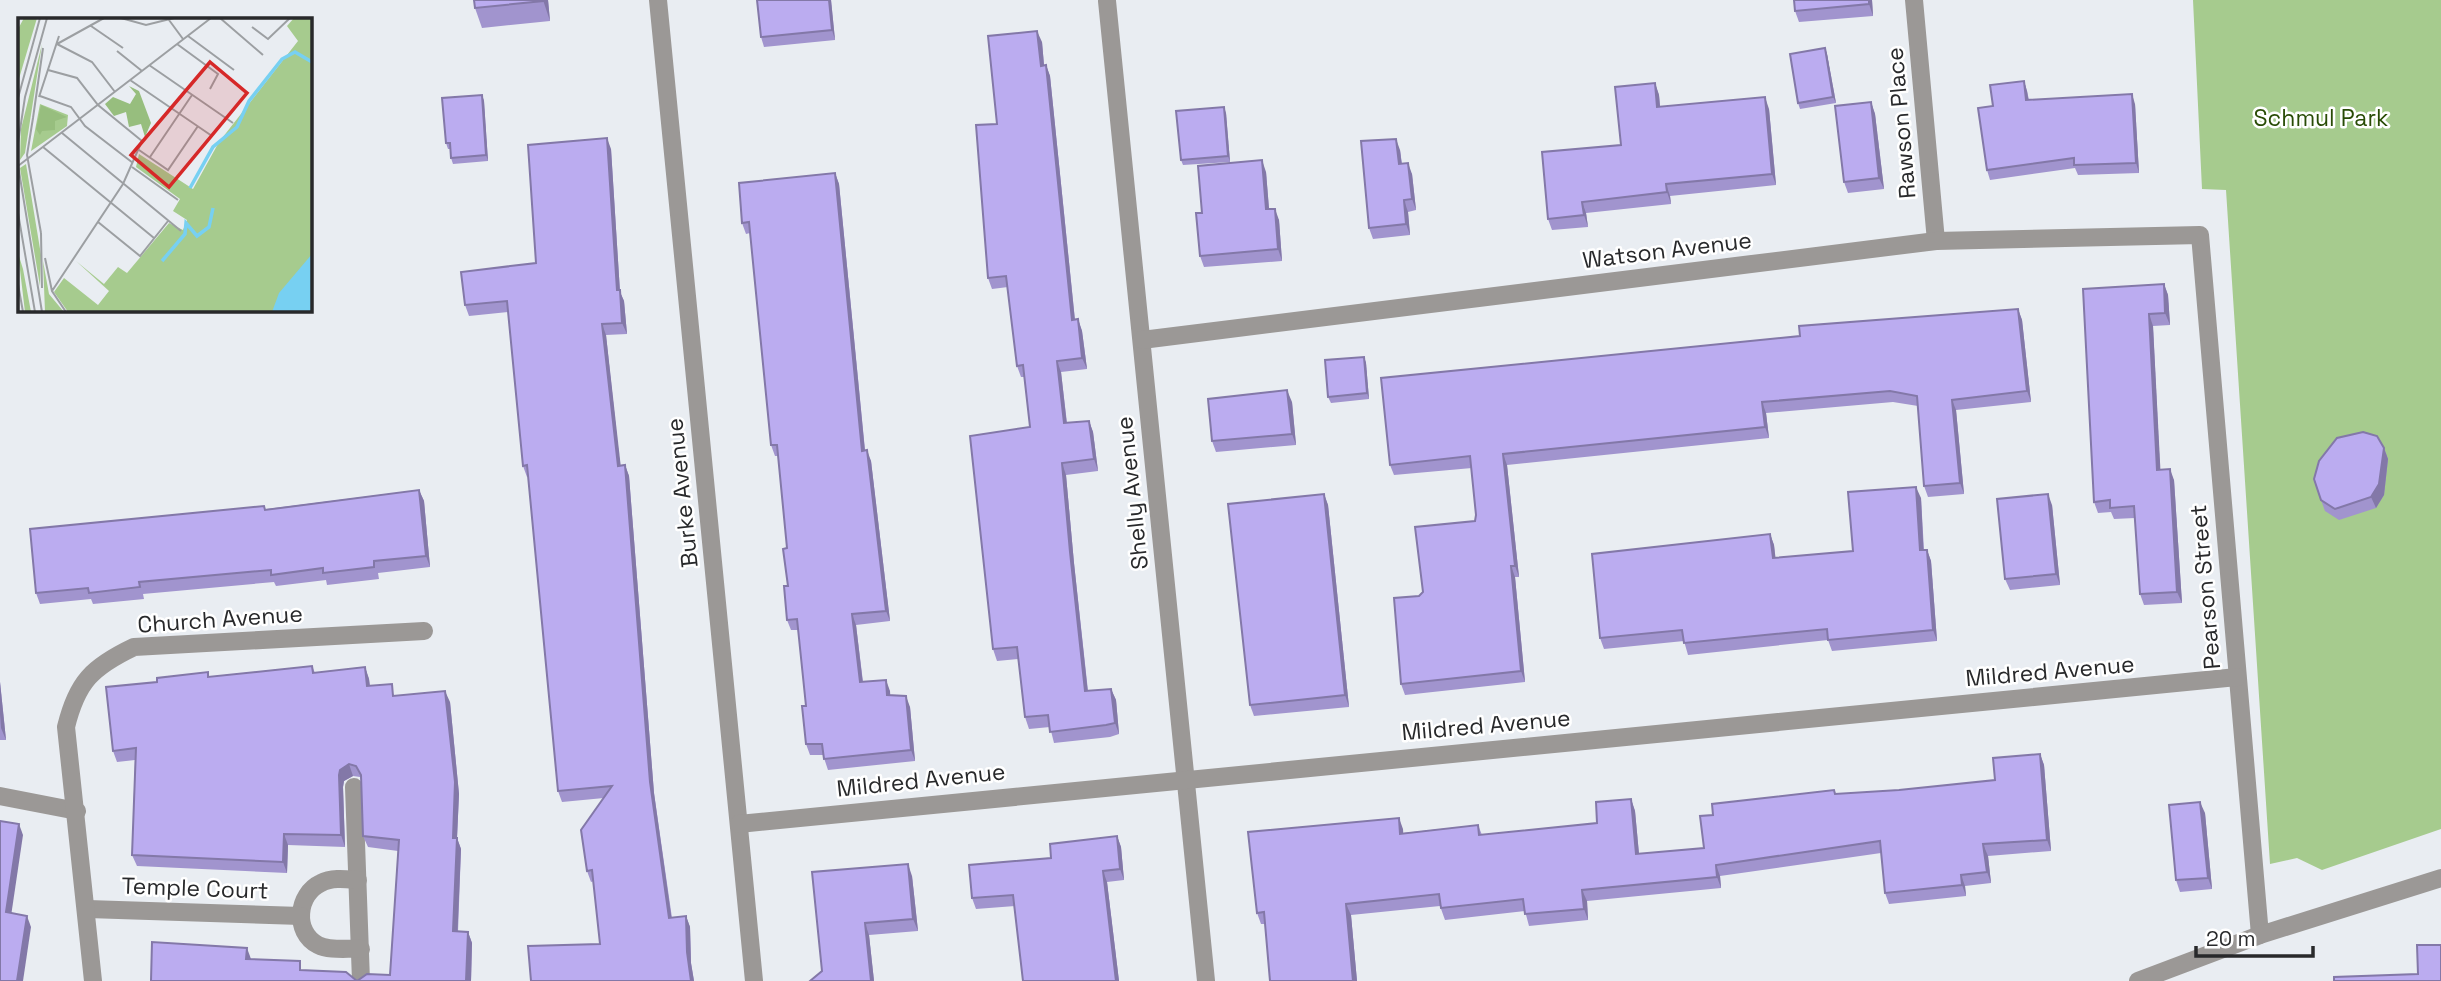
<svg xmlns="http://www.w3.org/2000/svg" width="2441" height="981" font-family="'Space Grotesk',sans-serif">
	<rect width="100%" height="100%" fill="#e9edf2"/>
	<path fill="#a6cb8e" d="M2193,0H2441V829L2322,870L2297,858L2270,864L2226,190L2202,189Z"/>
	<g fill="none" stroke-linecap="round" stroke-linejoin="round">
		<g stroke="#9b9896" stroke-width="18">
			<path d="M658,0L754,981"/>
			<path d="M1914,0L1936,241"/>
			<path d="M1107,1L1206,981"/>
			<path d="M1142,340L1936,241L2200,235L2260,935"/>
			<path d="M354,787L361,981"/>
			<path d="M0,796L77,811"/>
			<path d="M739,824L2237,677"/>
			<path d="M358,880C346,879 332,877 321,883C297,894 293,932 318,945C330,951 348,948 361,949"/>
			<path d="M88,909L301,916"/>
			<path d="M93,981L66,727C77,682 92,667 134,647L424,631"/>
			<path d="M2138,981L2260,935L2441,878"/>
		</g>
	</g>
	<g fill="#a194ce">
		<path d="M548,0L550,21L482,28L475,8Z"/>
		<path d="M757,0H831L835,40L764,47L761,37Z"/>
		<path d="M1794,0H1872L1873,16L1799,22L1795,11Z"/>
		<path d="M1042,42L1044,65H1046L1050,76L1075,320L1078,319L1082,331L1087,369L1061,372L1067,423L1089,421L1093,432L1098,471L1066,475L1074,563L1088,691L1111,689L1116,700L1119,734L1110,737L1054,743L1050,727L1029,729L1025,717L1019,659L997,661L993,649L1030,427L1024,377H1021L1017,366L1008,287L992,289L988,278L997,124Z"/>
		<path d="M1825,48L1827,54L1836,103L1800,109L1798,103Z"/>
		<path d="M2024,81L2027,91L2029,100L2135,104L2139,173L2078,175L2075,168L1990,180L1987,170L1993,106Z"/>
		<path d="M1655,83L1659,95L1660,107L1769,109L1776,185L1670,196L1671,204L1586,213L1588,227L1552,230L1548,219L1621,145Z"/>
		<path d="M482,95L484,101L488,161L453,164L451,158L450,149H448L446,143Z"/>
		<path d="M1871,102L1875,114L1884,189L1848,193L1844,182Z"/>
		<path d="M1226,113L1230,162L1183,165L1181,160Z"/>
		<path d="M611,149L620,292L624,301L627,334L606,335L620,466L625,465L629,476L654,793L672,918L686,916L690,927L691,963L694,981H531L600,944L594,881L591,882L587,871L604,798L562,802L558,791L528,477H527L523,466L508,312L469,316L465,305L536,263Z"/>
		<path d="M1400,150L1402,164L1412,174L1416,210L1408,212L1410,235L1373,239L1369,228Z"/>
		<path d="M1266,172L1269,209L1279,220L1282,261L1204,267L1200,256L1202,213Z"/>
		<path d="M835,173L839,184L865,450L871,461L890,621L856,625L863,682L890,691V695L910,707L915,761L828,770L823,755H810L806,744V706L798,630H791L787,620L788,586L787,548L778,456H775L771,445L750,233L746,234L742,223Z"/>
		<path d="M2164,284L2168,295L2170,325L2153,326L2160,470L2174,480L2182,603L2144,605L2140,594L2135,518L2114,519L2111,512L2098,513L2094,502L2083,289Z"/>
		<path d="M2018,309L2022,320L2031,402L1956,410L1964,494L1928,497L1924,486L1918,406L1893,402L1766,413L1769,438L1507,465L1519,577H1515L1525,682L1405,695L1401,684L1419,596L1475,521L1476,515L1472,468L1394,475L1390,465L1800,336Z"/>
		<path d="M1364,357L1366,363L1369,399L1331,403L1328,397Z"/>
		<path d="M1292,402L1296,445L1216,452L1212,441Z"/>
		<path d="M2384,448L2388,459L2384,495L2376,508L2339,520L2325,511L2321,500Z"/>
		<path d="M419,490L424,501L430,567L378,573L379,579L327,585L326,580L276,586L274,582L143,594L144,599L93,604L91,599L40,604L36,593L266,509Z"/>
		<path d="M1324,494L1328,505L1349,707L1254,716L1250,705Z"/>
		<path d="M1921,498L1924,550H1927L1931,561L1937,641L1832,651L1828,640L1688,655L1684,641L1604,649L1600,638L1770,534L1774,545L1775,558L1853,551Z"/>
		<path d="M2052,505L2060,585L2010,590L2005,579Z"/>
		<path d="M312,666L315,673L365,667L369,679L370,686L396,696L450,702L459,794L457,838L461,849L458,932H468L472,943L471,981H151L251,960L357,981L390,975L398,851L368,847L363,836L361,780L360,777L353,776L344,781L343,787L345,847L288,845L287,873L137,866L132,855L135,760L117,762L113,751L157,682Z"/>
		<path d="M0,682L6,740H0Z"/>
		<path d="M2040,754L2044,765L2051,851L1988,856L1991,883L1965,886L1966,896L1889,904L1885,893L1881,853L1720,876L1721,888L1587,901L1588,920L1529,926L1525,911L1445,920L1440,906L1351,915L1357,981H1270L1265,924H1261L1257,913L1403,829V833L1478,825L1482,835L1597,823L1631,799L1635,811L1639,854L1704,848L1713,815L1834,790L1836,794L1899,790L1995,780Z"/>
		<path d="M2205,813L2212,889L2180,892L2176,880Z"/>
		<path d="M1117,836L1121,847L1124,880L1107,882L1119,981H1023L1015,906L976,909L972,898L1051,858Z"/>
		<path d="M812,872L912,876L918,931L869,935L874,981H810L822,971Z"/>
	</g>
	<g fill="#8378a8">
		<path d="M543,0H548L550,21Z"/>
		<path d="M829,0H831L835,40L832,30Z"/>
		<path d="M1869,0H1872L1873,16L1869,4Z"/>
		<path d="M1037,31L1042,42L1045,77L1041,66Z"/>
		<path d="M1825,48L1827,54L1836,103L1833,97Z"/>
		<path d="M1046,65L1050,76L1076,331L1072,320Z"/>
		<path d="M2024,81L2027,91L2030,110L2026,100Z"/>
		<path d="M1655,83L1659,95L1661,118L1657,107Z"/>
		<path d="M2132,94L2135,104L2139,173L2136,163Z"/>
		<path d="M482,95L484,101L488,161L486,155Z"/>
		<path d="M1765,97L1769,109L1776,185L1772,174Z"/>
		<path d="M1871,102L1875,114L1884,189L1879,178Z"/>
		<path d="M1224,107L1226,113L1230,162L1228,156Z"/>
		<path d="M607,138L611,149L620,292L624,301L627,334L622,323L617,290Z"/>
		<path d="M1396,139L1400,150L1403,175L1399,164Z"/>
		<path d="M1262,160L1266,172L1270,221L1266,209Z"/>
		<path d="M1408,163L1412,174L1416,210L1412,199Z"/>
		<path d="M835,173L839,184L866,462L862,451Z"/>
		<path d="M1666,184L1670,196L1671,204L1667,192Z"/>
		<path d="M1404,200L1408,212L1410,235L1406,224Z"/>
		<path d="M1582,202L1586,213L1588,227L1584,215Z"/>
		<path d="M1275,209L1279,220L1282,261L1278,249Z"/>
		<path d="M2164,284L2168,295L2170,325L2165,313Z"/>
		<path d="M2018,309L2022,320L2031,402L2027,391Z"/>
		<path d="M2149,314L2153,326L2161,481L2157,470Z"/>
		<path d="M1078,319L1082,331L1087,369L1082,358Z"/>
		<path d="M602,324L606,335L622,477L618,466Z"/>
		<path d="M1364,357L1366,363L1369,399L1367,393Z"/>
		<path d="M1057,361L1061,372L1068,435L1064,423Z"/>
		<path d="M1287,390L1292,402L1296,445L1292,434Z"/>
		<path d="M1952,400L1956,410L1964,494L1960,483Z"/>
		<path d="M1762,402L1766,413L1769,438L1765,427Z"/>
		<path d="M1089,421L1093,432L1098,471L1094,459Z"/>
		<path d="M2384,448L2388,459L2384,495L2376,508L2371,497Z"/>
		<path d="M867,450L871,461L890,621L886,611Z"/>
		<path d="M1503,454L1507,465L1519,577L1515,566Z"/>
		<path d="M1062,463L1066,475L1074,563L1089,703L1085,691L1070,552Z"/>
		<path d="M625,465L629,476L654,793L673,929L669,918L650,782Z"/>
		<path d="M2170,469L2174,480L2182,603L2177,592Z"/>
		<path d="M1916,487L1921,498L1924,562L1920,550Z"/>
		<path d="M419,490L424,501L430,567L426,556Z"/>
		<path d="M1324,494L1328,505L1349,707L1345,695Z"/>
		<path d="M2048,494L2052,505L2060,585L2056,574Z"/>
		<path d="M1770,534L1774,545L1777,570L1773,558Z"/>
		<path d="M1927,550L1931,561L1937,641L1933,630Z"/>
		<path d="M1511,566L1515,577L1525,682L1521,671Z"/>
		<path d="M852,614L856,625L864,693L860,682Z"/>
		<path d="M365,667L369,679L371,698L367,686Z"/>
		<path d="M886,680L890,691L891,705L887,695Z"/>
		<path d="M0,682L6,740L1,728L0,714Z"/>
		<path d="M1111,689L1116,700L1119,734L1115,723Z"/>
		<path d="M445,691L450,702L459,794L457,838L461,849L457,943L453,931V838Z"/>
		<path d="M906,696L910,707L915,761L911,750Z"/>
		<path d="M2040,754L2044,765L2051,851L2047,840Z"/>
		<path d="M349,764L353,776L344,781L343,787L345,847L341,835L339,775L340,770Z"/>
		<path d="M1631,799L1635,811L1640,865L1636,854Z"/>
		<path d="M2200,802L2205,813L2212,889L2208,878Z"/>
		<path d="M1399,818L1403,829L1404,845L1400,834Z"/>
		<path d="M19,824L23,835L10,923L6,912Z"/>
		<path d="M284,834L288,845L287,873L283,862Z"/>
		<path d="M1117,836L1121,847L1124,880L1120,869Z"/>
		<path d="M1983,844L1988,856L1991,883L1987,872Z"/>
		<path d="M908,864L912,876L918,931L913,919Z"/>
		<path d="M1716,865L1720,876L1721,888L1717,877Z"/>
		<path d="M1103,871L1107,882L1119,981H1116Z"/>
		<path d="M1961,875L1965,886L1966,896L1962,885Z"/>
		<path d="M1582,890L1587,901L1588,920L1584,909Z"/>
		<path d="M1346,904L1351,915L1357,981H1353Z"/>
		<path d="M27,916L31,927L23,981H17Z"/>
		<path d="M686,916L690,927L691,963L694,981H691L687,952Z"/>
		<path d="M865,923L869,935L874,981H871Z"/>
		<path d="M468,932L472,943L471,981H466Z"/>
		<path d="M247,948L251,959L250,971L246,959Z"/>
	</g>
	<g fill="#bbacf0" stroke="#8378a8" stroke-width="2">
		<path d="M474,0H543V1L475,8Z"/>
		<path d="M757,0H829L832,30L761,37Z"/>
		<path d="M1794,0H1869V4L1795,11Z"/>
		<path d="M1037,31L1041,66L1046,65L1072,320L1078,319L1082,358L1057,361L1064,423L1089,421L1094,459L1062,463L1070,552L1085,691L1111,689L1115,723L1106,725L1050,732L1048,715L1025,717L1017,647L993,649L970,436L1030,427L1023,365L1017,366L1006,276L988,278L976,125L997,124L988,36Z"/>
		<path d="M1825,48L1833,97L1798,103L1790,54Z"/>
		<path d="M2024,81L2026,100L2132,94L2136,163L2074,165V158L1987,170L1978,108L1993,106L1990,85Z"/>
		<path d="M1655,83L1657,107L1765,97L1772,174L1666,184L1667,192L1582,202L1584,215L1548,219L1542,152L1621,145L1615,87Z"/>
		<path d="M482,95L486,155L451,158L450,143H446L442,98Z"/>
		<path d="M1871,102L1879,178L1844,182L1835,106Z"/>
		<path d="M1224,107L1228,156L1181,160L1176,111Z"/>
		<path d="M607,138L617,290H620L622,323L602,324L618,466L625,465L650,782L669,918L686,916L687,952L691,981H531L528,946L600,944L592,870L587,871L581,830L612,786L558,791L527,465L523,466L507,301L465,305L461,272L536,263L528,145Z"/>
		<path d="M1396,139L1399,164L1408,163L1412,199L1404,200L1406,224L1369,228L1361,141Z"/>
		<path d="M1262,160L1266,209H1275L1278,249L1200,256L1196,213H1202L1198,166Z"/>
		<path d="M835,173L862,451L867,450L886,611L852,614L860,682L886,680L887,695L906,696L911,750L824,759L822,744H806L802,706H806L797,619L787,620L784,586H788L783,549L787,548L777,445H771L749,222L742,223L739,183Z"/>
		<path d="M2164,284L2165,313L2149,314L2157,470L2170,469L2177,592L2140,594L2134,506L2110,508V500L2094,502L2083,289Z"/>
		<path d="M2018,309L2027,391L1952,400L1960,483L1924,486L1917,396L1890,391L1762,402L1765,427L1503,454L1515,566H1511L1521,671L1401,684L1394,598L1419,596L1423,592L1415,527L1475,521L1476,515L1470,456L1390,465L1381,378L1800,336L1799,326Z"/>
		<path d="M1364,357L1367,393L1328,397L1325,360Z"/>
		<path d="M1287,390L1292,434L1212,441L1208,399Z"/>
		<path d="M2363,432L2377,436L2384,448L2379,484L2371,497L2335,509L2321,500L2314,479L2319,461L2337,438Z"/>
		<path d="M1916,487L1920,550H1927L1933,630L1828,640L1827,629L1684,643L1682,630L1600,638L1592,554L1770,534L1773,558L1853,551L1848,492Z"/>
		<path d="M419,490L426,556L374,561V567L323,573V568L271,575V570L139,582L140,587L89,593L88,588L36,593L30,529L264,506L265,510Z"/>
		<path d="M1324,494L1345,695L1250,705L1228,504Z"/>
		<path d="M2048,494L2056,574L2005,579L1997,499Z"/>
		<path d="M312,666L313,673L365,667L367,686L392,684L393,696L445,691L455,782L453,838H457L453,931L468,932L466,981H151L152,942L247,948L246,959L300,961V970L346,972L357,981L367,974L390,975L399,840L363,836L361,775L356,766L349,764L340,770L339,775L341,835L284,834L283,862L132,855L136,748L113,751L106,687L157,682V678L208,672V677Z"/>
		<path d="M2040,754L2047,840L1983,844L1987,872L1961,875L1962,885L1885,893L1880,841L1716,865L1717,877L1582,890L1584,909L1525,914L1523,899L1441,908L1439,894L1346,904L1353,981H1270L1264,912L1257,913L1248,832L1399,818L1400,834L1478,825L1479,835L1597,823L1596,802L1631,799L1636,854L1704,848L1700,816L1713,815L1712,804L1834,790L1835,794L1899,790L1995,780L1993,758Z"/>
		<path d="M2200,802L2208,878L2176,880L2169,805Z"/>
		<path d="M0,821L19,824L6,912L27,916L17,981H0Z"/>
		<path d="M1117,836L1120,869L1103,871L1116,981H1023L1013,895L972,898L969,865L1051,858L1050,844Z"/>
		<path d="M908,864L913,919L865,923L871,981H810L822,971L812,872Z"/>
		<path d="M2417,945H2441V981H2334V977L2418,974Z"/>
	</g>
	<g text-anchor="middle" dominant-baseline="central" stroke-width="5" stroke-linejoin="round" paint-order="stroke">
		<g font-size="23" fill="#294c06" stroke="#fff">
			<text x="2321" y="118">Schmul Park</text>
		</g>
		<g font-size="23" fill="#28292b" stroke="#fff">
			<text transform="translate(1901 123) rotate(-95)">Rawson Place</text>
			<text transform="translate(1667 250) rotate(-7)">Watson Avenue</text>
			<text transform="translate(682 493) rotate(-96)">Burke Avenue</text>
			<text transform="translate(1132 493) rotate(-96)">Shelly Avenue</text>
			<text transform="translate(2205 587) rotate(-95)">Pearson Street</text>
			<text transform="translate(220 619) rotate(-4)">Church Avenue</text>
			<text transform="translate(2050 671) rotate(-5)">Mildred Avenue</text>
			<text transform="translate(1486 725) rotate(-5)">Mildred Avenue</text>
			<text transform="translate(921 780) rotate(-6)">Mildred Avenue</text>
			<text transform="translate(195 888) rotate(2)">Temple Court</text>
		</g>
	</g>
	<g transform="translate(18 18)">
		<rect width="294" height="294" fill="#e9edf2"/>
		<path d="M6,0H19L0,64V11ZM276,0H294V294H50L36,274L46,260L80,287L91,273L58,243L86,266L100,249L109,255L151,205L165,212L169,202L155,193L162,181L118,149L121,136L175,171L201,124L280,23L269,8ZM24,26L7,135L2,142L3,111ZM22,86L50,97L49,108L13,133ZM8,146L23,237L22,268L2,150ZM0,235L5,251L13,294H7ZM25,243L31,276L46,294H27Z" fill="#a6cb8e"/>
		<path d="M111,68L121,73L133,105L127,119L123,106L111,109L108,94L96,98L87,86L95,79L112,86L118,76ZM23,87L49,99L37,103V112L24,113L22,117L18,111Z" fill="#97be7e"/>
		<path d="M294,236V294H254L261,275Z" fill="#77d0f2"/>
		<path fill="none" stroke="#77d0f2" stroke-width="3.5" d="M172,170L195,129L219,109L231,83L264,41L277,34L294,44M144,243L167,216L168,205L179,218L191,209L195,190"/>
		<path fill="none" stroke="#9c9fa2" stroke-width="2" d="M103,0L128,7L156,0M202,0L245,37M151,2L165,21M73,8L105,30M234,9L250,21L272,0M170,18L216,52M39,26L74,44L97,74M39,26L86,0M159,26L200,56L192,71M99,33L124,53M131,47L215,105M30,52L59,60L80,87L124,123L105,166L34,273M112,62L194,118M22,78L53,89L67,108L115,145M21,79L41,18M0,80L22,0M15,100L9,137L23,215M15,100L25,30M44,115L163,213M0,125L7,79L29,0M25,129L136,220M121,132L150,152L180,108M132,139L174,77M0,147L24,294M0,148L193,0M114,149L160,182M0,195L17,294M80,204L122,238L150,203M23,215L24,270M27,240L34,273L48,294M0,266L5,294"/>
		<path fill="#d62828" fill-opacity="0.15" stroke="#d62828" stroke-width="3.5" d="M192,44L229,75L151,169L113,137Z"/>
		<rect width="294" height="294" fill="none" stroke="#28292b" stroke-width="3.5"/>
	</g>
	<path d="M2196 946v10h117v-10" fill="none" stroke="#28292b" stroke-width="3.5"/>
	<text x="2206" y="946" font-size="21" fill="#28292b" stroke="#ffffff" stroke-width="5" paint-order="stroke">20 m</text>
</svg>
